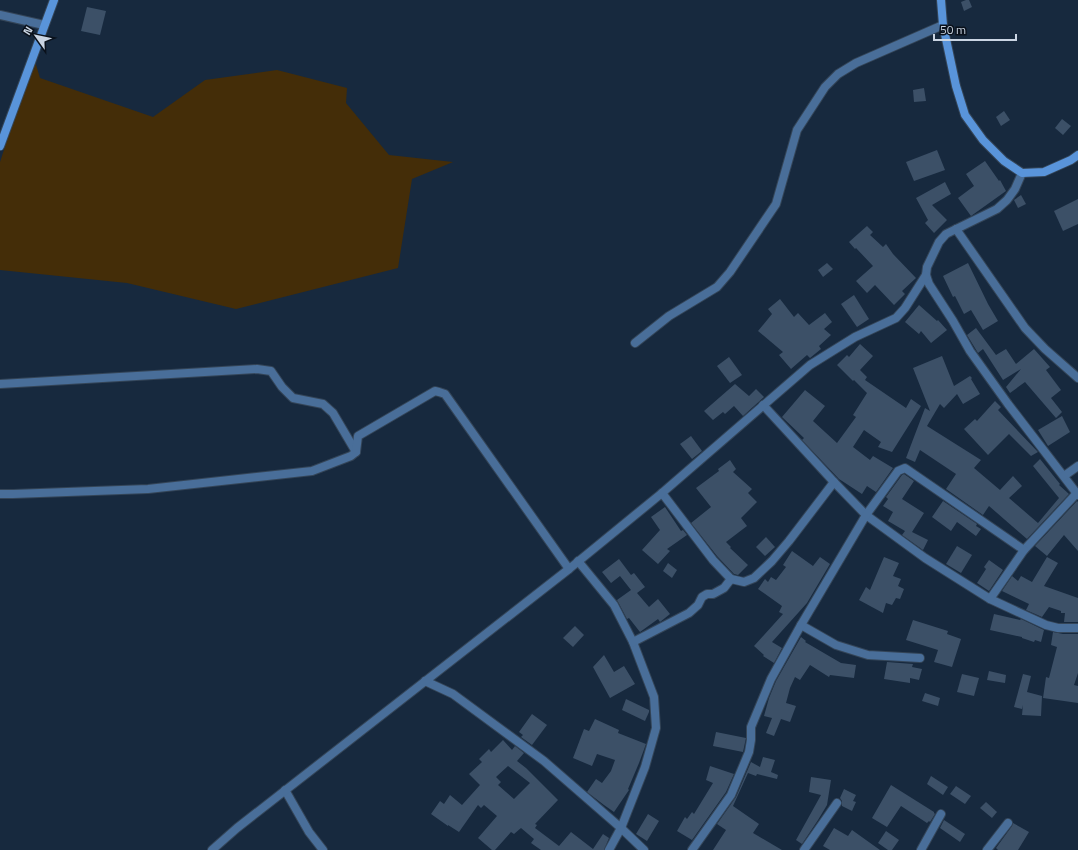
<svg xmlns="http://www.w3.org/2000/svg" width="1078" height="850" font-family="'Titillium Web',sans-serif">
	<rect width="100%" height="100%" fill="#17293e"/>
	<path fill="#442d08" d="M34,58L40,78L153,117L205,80L277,70L347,88L346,103L389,155L453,162L412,179L398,268L236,309L127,283L0,270V162Z"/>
	<g fill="#3c5067" fill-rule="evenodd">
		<path d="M966,0H969L972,7L964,11L961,2Z"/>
		<path d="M87,7L106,11L100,35L81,31Z"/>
		<path d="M924,88L926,101L914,102L913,90Z"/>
		<path d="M1004,111L1010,120L1001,126L996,117Z"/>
		<path d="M1062,119L1071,126L1063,135L1055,128Z"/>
		<path d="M937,150L945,170L914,181L906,162Z"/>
		<path d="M985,161L999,181L1000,180L1006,191L971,216L958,198L974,186L966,174Z"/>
		<path d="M945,182L951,194L932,205L947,220L934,233L925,223L928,220L916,198Z"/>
		<path d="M1021,195L1026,204L1018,208L1014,200Z"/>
		<path d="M1078,199V224L1063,231L1054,211Z"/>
		<path d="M867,226L873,232L870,235L883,247L886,244L893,254L916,278L902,291L905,294L894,305L875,285L867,293L856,281L873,266L856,248L855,249L849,242Z"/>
		<path d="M827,263L833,269L823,277L818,270Z"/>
		<path d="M968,263L988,304L998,321L983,330L971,310L964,314L955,296L953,297L943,276Z"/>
		<path d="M854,295L869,319L857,327L841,304Z"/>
		<path d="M780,299L794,317L798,313L809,325L825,313L832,322L824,329L831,335L819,346L821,349L810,358L807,355L791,369L779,355L783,352L758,331L772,314L768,309Z"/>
		<path d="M919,305L937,321L938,320L947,330L931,343L921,331L919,334L905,322Z"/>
		<path d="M976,328L996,355L1006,349L1016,364L1034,349L1050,367L1046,370L1061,390L1051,398L1062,412L1056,418L1025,382L1010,393L1006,387L1021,369L1003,380L983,349L978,353L967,335Z"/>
		<path d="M860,344L873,356L860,370L867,377L865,380L906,408L911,399L921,406L892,452L878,447L881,442L864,430L853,447L870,460L873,456L893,468L876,492L867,486L862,494L839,479L802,440L804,438L782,417L805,390L825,406L813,421L837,443L856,417L853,415L867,393L854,380L853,381L837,365L847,355L849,357Z"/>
		<path d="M942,356L954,386L970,376L972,378L971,379L980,394L963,404L957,394L944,408L940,404L927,426L981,460L974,468L1000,490L1013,476L1022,486L1009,498L1038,523L1059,498L1033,466L1040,459L1060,484L1059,485L1069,494L1027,539L989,506L983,515L946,489L956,474L920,450L915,462L906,458L925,408L930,411L913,368Z"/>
		<path d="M729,357L742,375L730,383L717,366Z"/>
		<path d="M735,384L749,396L756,389L764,397L743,416L734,406L725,414L723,412L713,420L704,411Z"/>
		<path d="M995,401L1001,407L998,410L1038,452L1031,456L1009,434L988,455L964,429L975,419L977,421Z"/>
		<path d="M1062,416L1070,432L1048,446L1038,430Z"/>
		<path d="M691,436L702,451L692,459L680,444Z"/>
		<path d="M730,460L736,469L733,472L752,489L748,493L757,502L741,518L747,526L726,542L731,547L730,548L748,565L738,575L734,574L717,556L691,523L711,507L696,488L719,471L718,469Z"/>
		<path d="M904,474L914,481L902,499L924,513L912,532L928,540L923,550L902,535L905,531L888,521L893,512L883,506L888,499L886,497L902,475Z"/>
		<path d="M943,501L977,524L976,526L981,529L976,536L957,522L951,531L932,517Z"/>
		<path d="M1077,501L1078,502V551L1064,535L1047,556L1035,546Z"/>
		<path d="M665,507L681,531L683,530L687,535L667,549L670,551L658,564L642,550L660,530L651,517Z"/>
		<path d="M766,537L775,547L765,556L756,547Z"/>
		<path d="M957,546L972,555L961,573L946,564Z"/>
		<path d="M792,551L813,566L820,557L830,564L807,603L772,642L782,648L774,663L763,656L764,655L754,646L783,614L779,612L782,606L758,589L765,579L768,582L771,577L776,580L786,567L783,565Z"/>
		<path d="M884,557L899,563L893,576L901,579L898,586L904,589L900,599L896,598L892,605L886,603L883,613L859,600L866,587L870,590Z"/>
		<path d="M1047,557L1058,563L1044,586L1078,598V622H1064L1065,613H1061V611L1049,607L1042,617L1026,610L1029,604L1002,591L1012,576L1018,581L1021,576L1032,582Z"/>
		<path d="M619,559L631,575L634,573L645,587L637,593L649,607L658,599L670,614L660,622L658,619L640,632L629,618L627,619L617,600L631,590L620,576L611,583L602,572Z"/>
		<path d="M989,560L1003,570L989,591L977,583L986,569L984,567Z"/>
		<path d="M668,563L677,570L672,578L663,571Z"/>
		<path d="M994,614L1020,620L1021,619L1044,630L1041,642L1035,640L1034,642L1022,638V637L990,630Z"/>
		<path d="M913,620L948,631L947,634L961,639L952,667L934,662L938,650L906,640Z"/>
		<path d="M575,626L584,635L573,647L563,638Z"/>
		<path d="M1053,632L1063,634H1078V673L1074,685L1078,686V703L1043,698L1046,677L1049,678L1057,647L1051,645Z"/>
		<path d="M801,637L806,641L805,642L841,663L856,665L854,678L830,675L829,677L810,665L800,680L795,677L790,688L786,703L796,706L790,722L781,719L774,736L766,733L772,718L764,716L769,698L776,681Z"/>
		<path d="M604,655L614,672L624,666L635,684L610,698L593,667Z"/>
		<path d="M887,662L913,664L912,667L922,669L919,680L910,678V683L884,679Z"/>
		<path d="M989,671L1006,675L1005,683L987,680Z"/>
		<path d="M962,674L979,678L974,696L957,692Z"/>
		<path d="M1023,674L1031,676L1027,692L1042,696L1041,716L1022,715L1023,705L1022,709L1014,707Z"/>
		<path d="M925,693L940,698L938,706L922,701Z"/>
		<path d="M626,699L649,710V712L645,721L622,710Z"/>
		<path d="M532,714L547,725L532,745L521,737L523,735L519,732Z"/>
		<path d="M595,719L619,730L618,733L646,744L639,763L628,789L629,790L614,812L604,805L587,792L596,779L602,783L611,771L615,760L597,754L592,766L573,758L584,729L589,731Z"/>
		<path d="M716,732L746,738L743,752L713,746Z"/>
		<path d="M503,740L512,750L515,746L524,753L517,761L526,768L558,800L535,824L537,825L535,828L559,846L571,832L593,849L603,834L609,838L604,850H541L531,843L534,839L521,828L514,834L511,832L495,850H492L478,838L497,816L484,805L481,808L478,805L459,832L448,825V826L431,814L440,801L444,804L450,795L462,805L480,785L469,774L482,762L479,759L489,749L491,752ZM508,766L530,783L514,799L498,785L501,782L496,777Z"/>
		<path d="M763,757L775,760L771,772L778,775L777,779L757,774L756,776L748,773L733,806L759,824L753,833L782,850H713L726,830L717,824L736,797L751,762L760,767Z"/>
		<path d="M710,766L734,774L726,792L692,840L677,831L685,817L687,819L692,812L694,814L713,783L706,780Z"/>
		<path d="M931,776L948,787L943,795L927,784Z"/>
		<path d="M811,777L831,780L827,805L818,820L802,844L796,840L821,795L809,792Z"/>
		<path d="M891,785L934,812V813L935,814L930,822L929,821L927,823L901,806L887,827L872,818Z"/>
		<path d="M956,786L971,796L965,804L950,794Z"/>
		<path d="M844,789L856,795L853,801L856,802L852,811L842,806V801L840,798Z"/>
		<path d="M986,802L997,812L992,818L980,808Z"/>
		<path d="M648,814L659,821L647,841L636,834Z"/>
		<path d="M944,820L965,834L960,842L940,828Z"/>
		<path d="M1013,823L1029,832L1018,850H998L996,848L1012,826Z"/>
		<path d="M834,828L848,836L852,830L880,850H830L823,846Z"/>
		<path d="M886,831L899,840L892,850H888L878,843Z"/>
	</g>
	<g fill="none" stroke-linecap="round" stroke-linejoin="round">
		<g stroke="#344558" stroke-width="10">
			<g id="street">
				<path d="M0,15L44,25"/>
				<path d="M1022,173L1015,189L1007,200L997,209L946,234L939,242L927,267L926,275L929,284L953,321L970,351L1008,404L1078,495"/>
				<path d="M956,229L1025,328L1045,349L1078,378"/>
				<path d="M635,343L669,316L717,287L730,272L776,204L797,130L825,87L838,74L856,63L943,25"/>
				<path d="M0,384L257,369L271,371L282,387L293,398L323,404L333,413L356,452"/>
				<path d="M763,405L834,482L866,515L925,558L990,599L1046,625L1058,628H1078"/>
				<path d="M1064,476L1078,466"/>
				<path d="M662,493L713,560L731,579L744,582L754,578L772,561L789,541L834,482"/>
				<path d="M0,494H13L148,489L312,471L351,456L356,452L358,436L435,391L439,392L445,394L569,569"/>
				<path d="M578,561L614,605L633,642L654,697L656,728L645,767L621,828L609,850"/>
				<path d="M990,599L1024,550L1077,493"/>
				<path d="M801,625L836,645L868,655L920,658"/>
				<path d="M633,642L689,613L698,605L702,597L707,594H713L724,588L731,579"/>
				<path d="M425,681L453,694L544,761L621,828L644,850"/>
				<path d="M285,790L309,832L323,850"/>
				<path d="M212,850L237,828L569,569L662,493L810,365L855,337L896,318L905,308L926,275"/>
				<path d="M692,850L731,795L749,752L751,740V727L771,679L801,625L866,515L898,471L905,468L1024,550"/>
				<path d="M804,850L837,803"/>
				<path d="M921,850L941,814"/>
				<path d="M987,850L1008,823"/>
			</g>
		</g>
		<g stroke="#344558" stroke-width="10">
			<g id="secondary">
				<path d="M941,0L943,25L956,86L965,115L983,140L1004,161L1022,173L1044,172L1071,160L1078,155"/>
				<path d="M0,146L54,0"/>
			</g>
		</g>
		<use href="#street" stroke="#496e99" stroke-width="8"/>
		<use href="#secondary" stroke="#5994da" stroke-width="8"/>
	</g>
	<g transform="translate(36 36) rotate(303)" stroke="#0a111b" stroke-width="3" paint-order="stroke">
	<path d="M0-3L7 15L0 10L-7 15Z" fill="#cad5e3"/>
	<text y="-6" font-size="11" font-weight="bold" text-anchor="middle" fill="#cad5e3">N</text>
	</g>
	<path d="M934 34v6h82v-6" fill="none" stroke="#cad5e3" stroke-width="2"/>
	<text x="940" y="34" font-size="12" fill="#cad5e3" stroke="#0a111b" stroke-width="3" paint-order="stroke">50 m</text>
</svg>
